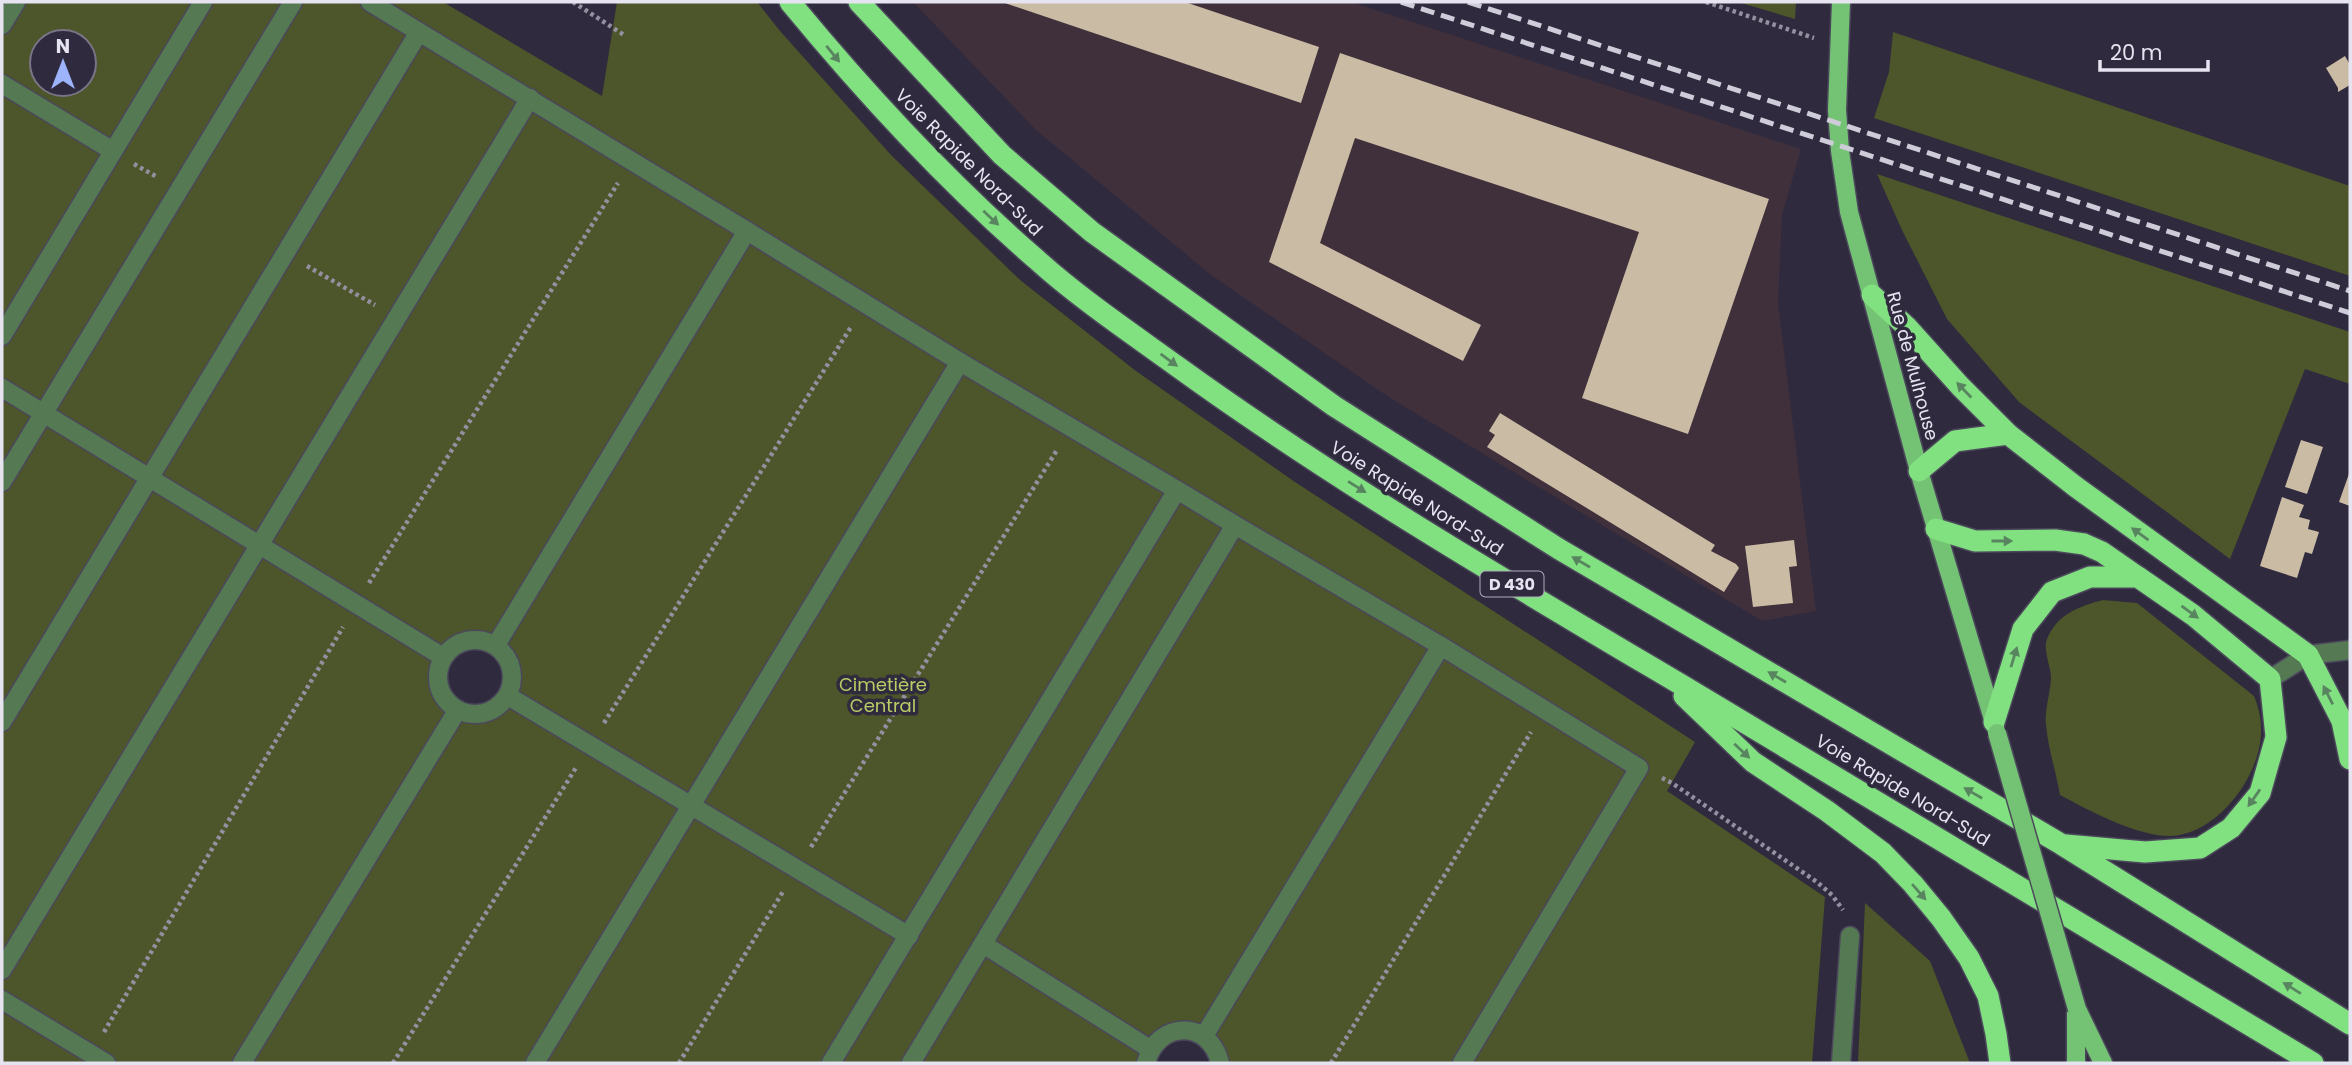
<svg xmlns="http://www.w3.org/2000/svg" width="2352" height="1065" font-family="Poppins,sans-serif">
	<rect width="100%" height="100%" fill="#2f2a3e"/>
	<path fill="#40303b" d="M913,2H1351L1801,149L1782,215L1778,303L1816,611L1762,621L1390,398L1211,275L1036,130Z"/>
	<g fill="#4d552a" fill-rule="evenodd">
		<path d="M2,2H443L602,96L617,2H757L780,31L891,155L1020,280L1136,371L1295,482L1695,742L1667,791L1825,897L1812,1063H1220L1184,1030L1146,1063H2ZM42,42H84V84H42ZM476,639C482,641 491,642 496,646C512,656 518,683 506,698C479,731 427,707 440,665C443,657 448,648 455,644C461,641 470,640 476,639Z"/>
		<path d="M1738,2H1796L1795,19Z"/>
		<path d="M1893,32L2350,186V276L1874,118L1889,72Z"/>
		<path d="M1877,174L2350,332V384L2305,369L2230,559L2019,402L1947,319L1902,230Z"/>
		<path d="M2103,600L2137,603L2254,696C2260,711 2263,726 2260,743C2254,784 2214,835 2170,836C2136,836 2090,811 2060,795C2056,772 2048,748 2046,725C2044,710 2051,692 2051,676C2050,665 2043,649 2047,639C2057,614 2080,606 2103,600Z"/>
		<path d="M1865,903L1930,961L1970,1063H1858Z"/>
	</g>
	<g fill="#cabba4">
		<path d="M1002,2H1185L1319,47L1301,103Z"/>
		<path d="M1340,53L1769,199L1688,434L1582,398L1639,232L1355,138L1320,243L1481,325L1463,361L1269,262Z"/>
		<path d="M2345,56L2350,65V85L2338,92V88L2326,68Z"/>
		<path d="M1500,413L1715,545L1711,551L1736,564L1739,568L1724,592L1487,447L1495,435L1489,431Z"/>
		<path d="M2301,440L2323,447L2307,494L2285,487Z"/>
		<path d="M2350,471V506L2339,502Z"/>
		<path d="M2282,497L2304,505L2299,517L2310,520L2308,529L2319,532L2312,554L2305,552L2297,578L2260,566Z"/>
		<path d="M1794,540L1797,566L1789,567L1793,603L1753,607L1745,546Z"/>
	</g>
	<g fill="none" stroke-linecap="round" stroke-linejoin="round">
		<g stroke="#4c485b" stroke-width="21">
			<g id="minor">
				<path d="M370,2L419,32"/>
				<path d="M2,25L16,2"/>
				<path d="M2,84L113,151"/>
				<path d="M2,336L203,2"/>
				<path d="M2,388L443,657"/>
				<path d="M2,482L293,2"/>
				<circle cx="475" cy="677" r="37"/>
				<path d="M496,645L747,231L960,362"/>
				<path d="M2270,679L2308,655L2350,650"/>
				<path d="M508,696L909,936"/>
				<path d="M2,722L419,32L747,231"/>
				<path d="M983,944L1150,1049"/>
				<path d="M2,970L530,98"/>
				<path d="M2,1000L106,1063"/>
				<path d="M1204,1036L1441,646L1639,768L1462,1063"/>
				<path d="M242,1063L457,711"/>
				<path d="M535,1063L960,362L1177,490"/>
				<path d="M831,1063L1177,490L1235,525"/>
				<path d="M911,1063L1235,525L1441,646"/>
				<path d="M1146,1063C1157,1020 1210,1019 1220,1063"/>
				<path d="M1841,1063L1850,936"/>
			</g>
		</g>
		<g stroke="#4c485b" stroke-width="21">
			<g id="major">
				<path d="M1841,2L1837,110L1840,151L1849,212L1919,471L1995,726"/>
				<path d="M2077,1009L2103,1063"/>
				<path d="M2076,1063V1013"/>
			</g>
		</g>
		<g stroke="#4c485b" stroke-width="24">
			<g id="highway">
				<path d="M790,2C865,93 946,181 1036,259C1079,298 1131,333 1178,367C1340,484 1513,585 1685,687C1895,812 2105,937 2313,1063"/>
				<path d="M859,2L1002,155L1092,232L1334,406L1559,549L2061,844L2350,1024"/>
				<path d="M1872,295L1907,327L1960,386L2008,434L2076,487L2308,655L2342,721L2350,759"/>
				<path d="M1919,471L1955,441L2008,434"/>
				<path d="M1936,529L1975,541L2055,540L2084,544L2102,552L2138,577"/>
				<path d="M1684,696L1753,762L1827,811L1883,853L1913,884L1941,918L1969,958L1988,996L1996,1034L2000,1063"/>
				<path d="M1994,722L2023,629L2052,592L2090,577H2138L2193,615L2270,679L2276,737L2260,793L2231,828L2200,848L2145,852L2066,845"/>
			</g>
		</g>
		<g stroke="#9490a0" stroke-width="4.5" stroke-dasharray="3.5 3.5" stroke-linecap="butt">
			<path d="M573,2L624,35"/>
			<path d="M1706,2L1814,38"/>
			<path d="M134,164L157,177"/>
			<path d="M307,266L375,305"/>
			<path d="M369,583L618,183"/>
			<path d="M604,723L851,327"/>
			<path d="M1662,778L1672,783L1817,882L1832,895L1843,910"/>
			<path d="M811,847L1057,450"/>
			<path d="M104,1032L343,627"/>
			<path d="M393,1063L577,766"/>
			<path d="M679,1063L784,890"/>
			<path d="M1331,1063L1531,732"/>
		</g>
		<use href="#minor" stroke="#547953" stroke-width="18"/>
		<use href="#major" stroke="#74c374" stroke-width="18"/>
		<use href="#highway" stroke="#81e080" stroke-width="21"/>
		<g stroke="#cfccda" stroke-width="5" stroke-dasharray="14 7" stroke-linecap="butt">
			<path d="M1401,2L2350,313"/>
			<path d="M1468,2L2350,291"/>
		</g>
		<g stroke="#4c485b" stroke-width="21" stroke-linecap="butt">
			<path id="major-bridge" d="M1997,733L2077,1009"/>
		</g>
		<use href="#major-bridge" stroke="#74c374" stroke-width="18"/>
	</g>
	<defs><path id="oneway-solid" d="M-6-.8H1V-3.2L6.5 0L1 3.2V.8H-6Z" transform="scale(1.75)"/></defs>
	<g fill="#58855f">
		<use href="#oneway-solid" transform="translate(833 54) rotate(51)"/>
		<use href="#oneway-solid" transform="translate(991 218) rotate(43)"/>
		<use href="#oneway-solid" transform="translate(1169 360) rotate(36)"/>
		<use href="#oneway-solid" transform="translate(1964 390) rotate(-134)"/>
		<use href="#oneway-solid" transform="translate(1357 487) rotate(32)"/>
		<use href="#oneway-solid" transform="translate(2140 534) rotate(-144)"/>
		<use href="#oneway-solid" transform="translate(2002 541)"/>
		<use href="#oneway-solid" transform="translate(1581 562) rotate(-150)"/>
		<use href="#oneway-solid" transform="translate(2190 612) rotate(36)"/>
		<use href="#oneway-solid" transform="translate(2014 657) rotate(-73)"/>
		<use href="#oneway-solid" transform="translate(1777 677) rotate(-150)"/>
		<use href="#oneway-solid" transform="translate(2328 695) rotate(-117)"/>
		<use href="#oneway-solid" transform="translate(1742 751) rotate(43)"/>
		<use href="#oneway-solid" transform="translate(1973 793) rotate(-150)"/>
		<use href="#oneway-solid" transform="translate(2254 798) rotate(125)"/>
		<use href="#oneway-solid" transform="translate(1919 892) rotate(49)"/>
		<use href="#oneway-solid" transform="translate(2292 988) rotate(-148)"/>
	</g>
	<g text-anchor="middle" dominant-baseline="central" stroke-width="7" stroke-linejoin="round" paint-order="stroke">
		<rect fill="#2f2a3e" stroke="#b0acbb" stroke-width="2" x="1480.5" y="571.5" width="63" height="25" rx="5"/>
		<g font-size="16" font-weight="bold" fill="#e7e4f1">
			<text x="1512" y="584">D 430</text>
		</g>
		<g font-size="18" fill="#e7e4f1" stroke="#2f2a3e">
			<text transform="translate(969 162) rotate(45)">Voie Rapide Nord-Sud</text>
			<text transform="translate(1913 366) rotate(75)">Rue de Mulhouse</text>
			<text transform="translate(1417 498) rotate(32)">Voie Rapide Nord-Sud</text>
			<text transform="translate(1903 790) rotate(31)">Voie Rapide Nord-Sud</text>
		</g>
		<g font-size="18" fill="#bacc66" stroke="#2f2a3e">
			<text x="883" y="684">Cimetière<tspan x="883" dy="21">Central</tspan></text>
		</g>
	</g>
	<rect width="2352" height="1065" fill="none" stroke="#e7e4f1" stroke-width="7"/>
	<g transform="translate(63 63)"><circle r="33" fill="#2f2a3e" stroke="#797486" stroke-width="2"/>
	<path d="M0-5L12 26L0 18L-12 26Z" fill="#9db4fd"/>
	<text y="-10" font-size="19" font-weight="bold" text-anchor="middle" fill="#e7e4f1">N</text>
	</g>
	<path d="M2100 60v10h108v-10" fill="none" stroke="#e7e4f1" stroke-width="3.5"/>
	<text x="2110" y="60" font-size="21" fill="#e7e4f1" stroke="#2f2a3e" stroke-width="5" paint-order="stroke">20 m</text>
</svg>
